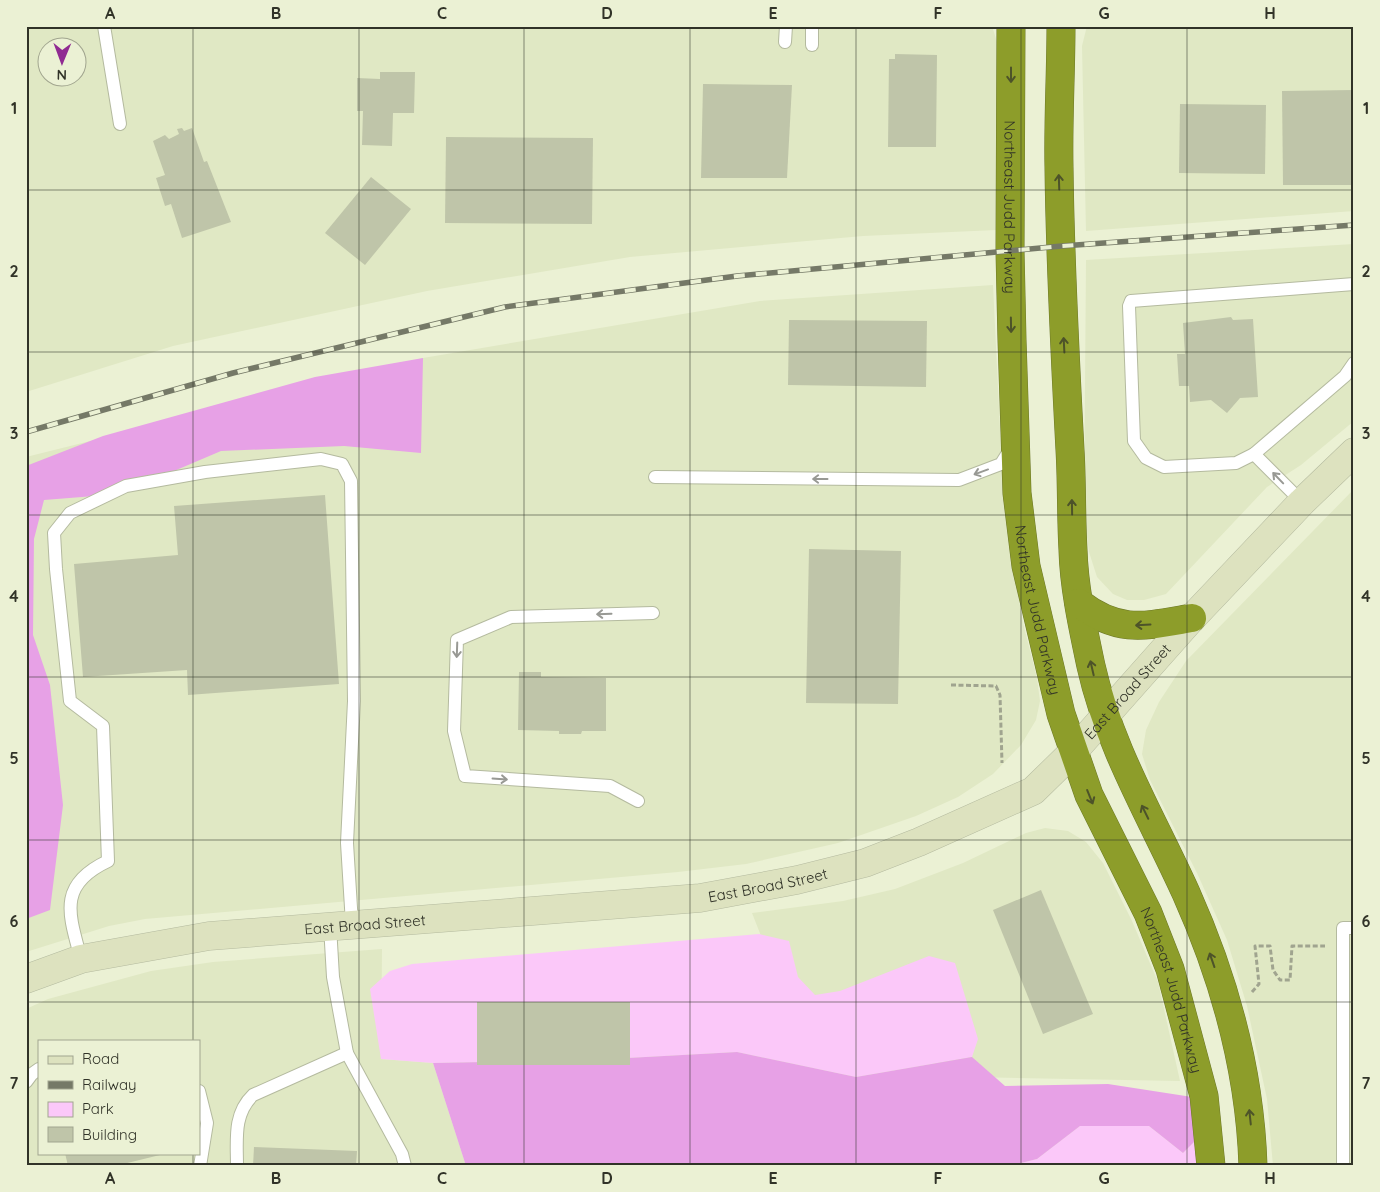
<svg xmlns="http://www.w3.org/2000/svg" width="1380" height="1192" font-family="Quicksand,sans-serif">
	<rect width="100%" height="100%" fill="#ebf1d4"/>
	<g fill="#e0e8c4" fill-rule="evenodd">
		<path d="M26,26H992L997,42L996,230L863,236L630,257L427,291L173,346L26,392ZM48,48H78V78H48Z"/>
		<path d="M1087,26H1354V211L1086,231L1082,46Z"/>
		<path d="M1354,244V421L1301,465L1267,487L1166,594L1144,600H1127L1113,594L1097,577L1089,552L1084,515L1086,260Z"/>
		<path d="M993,285L1003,490L1011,555L1023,623L1037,678L1040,701L1036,720L1021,745L993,774L958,797L916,816L838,843L746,864L678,872L145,919L109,926L26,952V457L423,358L760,301Z"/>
		<path d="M1354,489V1166H1273L1267,1099L1247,1006L1227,940L1197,873L1150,780L1142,754L1146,730L1159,702L1186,661Z"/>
		<path d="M1045,828L1068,831L1086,842L1103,863L1132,921L1158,982L1180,1081L969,1077L789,1007L752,913L843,901L895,889L963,863L1026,833Z"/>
		<path d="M382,949L381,1059L433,1063L466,1166H26V1009L48,999L151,971L213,962ZM39,1041H199V1153H39Z"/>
	</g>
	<g fill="#fbc8f9">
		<path d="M759,934L789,941L798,977L815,995L840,991L929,956L955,963L978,1039L972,1057L856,1077L737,1052L591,1060L433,1063L381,1059L370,989L390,971L412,964Z"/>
		<path d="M1080,1126H1149L1183,1153L1199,1137V1166H1009L1037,1159Z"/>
	</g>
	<g fill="#e7a1e6">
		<path d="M423,358L421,453L344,446L221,451L120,494L44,500L34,539L33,635L50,685L63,805L50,910L26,919V466L103,436L315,377Z"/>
		<path d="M737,1052L856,1077L972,1057L1005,1086L1108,1084L1192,1097L1199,1137L1183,1153L1149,1126H1080L1037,1159L1009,1166H466L433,1063L591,1060Z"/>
	</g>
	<g fill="#bfc5a9">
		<path d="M895,54L937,55L936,147H888L889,59H895Z"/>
		<path d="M380,72H415L414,113H393L392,146L362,145L363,111H357V78L380,79Z"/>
		<path d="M703,84L792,85L787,178H701Z"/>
		<path d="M1354,90V185H1283L1282,91Z"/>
		<path d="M1180,104L1266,105L1265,174L1179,173Z"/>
		<path d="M182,128L184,131L192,128L204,162L207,161L231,222L182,238L171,204L165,206L156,178L165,175L153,141L165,135L169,139L179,134L177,129Z"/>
		<path d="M446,137L593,138L592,224L445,223Z"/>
		<path d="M371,177L411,209L365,265L325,233Z"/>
		<path d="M1231,317L1233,320L1253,319L1258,397L1240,398L1227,413L1211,400L1190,402L1189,386H1179L1177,354H1185L1183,323Z"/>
		<path d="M789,320L927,321L926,387L788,385Z"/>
		<path d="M325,495L339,684L188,695L187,670L83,677L74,564L178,555L174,506Z"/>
		<path d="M809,549L901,551L898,704L806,703Z"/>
		<path d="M519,672H541V677L606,678V731H582L581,734H559V731L518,730Z"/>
		<path d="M1041,890L1093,1014L1043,1034L993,910Z"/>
		<rect x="477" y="1002" width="153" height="63"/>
		<path d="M254,1147L357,1151L356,1166H253Z"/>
		<path d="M65,1153H160V1155L115,1166H68Z"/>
	</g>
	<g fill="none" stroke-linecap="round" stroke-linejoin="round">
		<g stroke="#b4ba9f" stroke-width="14">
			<g id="lane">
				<path d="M104,26L120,124"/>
				<path d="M812,26V45"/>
				<path d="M785,42L786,26"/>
				<path d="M1354,284L1131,301L1129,306L1134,441L1146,458L1164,467L1236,463L1254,454L1345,376L1354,363"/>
				<path d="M1254,454L1302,502"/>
				<path d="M655,477L959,480L1001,464L1011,448"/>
				<path d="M638,801L610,786L465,776L454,731L457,640L511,617L653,613"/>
				<path d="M330,926L333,977L347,1053L402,1154L405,1166"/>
				<path d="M81,959C69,914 57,885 108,861L103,726L70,701L56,569L54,533L70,513L126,486L205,472L321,459L342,464L351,481L354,701L347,843L352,924"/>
				<path d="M26,1082L32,1074L39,1069"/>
				<path d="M199,1091L207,1123L200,1166"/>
				<path d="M237,1166C237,1140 233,1114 253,1095L347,1053"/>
				<path d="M1343,1166V928H1354"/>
			</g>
		</g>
		<g stroke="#b4ba9f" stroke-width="29">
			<g id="secondary">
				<path id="s1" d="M26,979L81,959L209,936L700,898L797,880L865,863L919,842L1033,791L1074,751L1192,618L1302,502L1354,452"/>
			</g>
		</g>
		<g stroke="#6d7829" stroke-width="29">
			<g id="highway">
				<path id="s2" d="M1011,26L1010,251L1012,340L1017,493L1026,566L1061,714L1089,795L1148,913L1170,969L1204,1096L1211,1166"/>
				<path d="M1061,26C1061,73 1058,120 1059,167C1060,262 1065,356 1070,450C1072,483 1071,516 1073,550C1074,588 1083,628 1091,666C1109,747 1152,818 1186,893C1225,980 1250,1071 1253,1166"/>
				<path d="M1079,603C1119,634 1145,626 1192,618"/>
			</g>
		</g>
		<g stroke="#a0a48f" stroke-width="3" stroke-dasharray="5 2.5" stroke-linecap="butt">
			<path d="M951,685L996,686L1000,695L1002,763"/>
			<path d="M1252,992L1259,984L1255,946H1270L1273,970L1280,980H1290L1292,946H1325"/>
		</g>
		<use href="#lane" stroke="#fff" stroke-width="12"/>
		<use href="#secondary" stroke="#dde2bf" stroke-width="28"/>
		<use href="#highway" stroke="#8d9d2a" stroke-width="28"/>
		<g stroke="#757967" stroke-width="5.5">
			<path id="rail" d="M26,432L233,373L505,307L737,276L1062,246L1354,225"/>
		</g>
		<use href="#rail" stroke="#ebf1d4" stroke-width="4" stroke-dasharray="11" stroke-linecap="butt"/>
	</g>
	<defs><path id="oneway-shaft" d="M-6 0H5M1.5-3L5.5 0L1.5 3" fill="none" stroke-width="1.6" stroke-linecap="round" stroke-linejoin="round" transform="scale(1.25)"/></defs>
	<g stroke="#4d5329">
		<use href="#oneway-shaft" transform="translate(1011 75) rotate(90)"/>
		<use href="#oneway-shaft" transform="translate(1059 182) rotate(-92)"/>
		<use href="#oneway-shaft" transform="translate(1011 325) rotate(89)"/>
		<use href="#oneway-shaft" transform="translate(1064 345) rotate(-93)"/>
		<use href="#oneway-shaft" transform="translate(1072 507) rotate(-91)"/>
		<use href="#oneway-shaft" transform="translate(1143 625) rotate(177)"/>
		<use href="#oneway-shaft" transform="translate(1092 668) rotate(-103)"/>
		<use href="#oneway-shaft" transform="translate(1090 797) rotate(68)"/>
		<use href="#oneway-shaft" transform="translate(1145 812) rotate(-116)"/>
		<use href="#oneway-shaft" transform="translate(1212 960) rotate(-109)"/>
		<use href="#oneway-shaft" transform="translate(1250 1117) rotate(-96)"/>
	</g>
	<g stroke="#989994">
		<use href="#oneway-shaft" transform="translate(981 472) rotate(160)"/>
		<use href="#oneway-shaft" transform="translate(1278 478) rotate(-134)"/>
		<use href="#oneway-shaft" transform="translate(820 479) rotate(-180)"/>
		<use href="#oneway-shaft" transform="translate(604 614) rotate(178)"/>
		<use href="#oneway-shaft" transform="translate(457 650) rotate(92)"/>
		<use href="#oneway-shaft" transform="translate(500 779) rotate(4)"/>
	</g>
	<path fill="none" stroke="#313328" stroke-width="1" stroke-opacity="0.55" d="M193,26V1041M359,26V1166M524,26V1166M690,26V1166M856,26V1166M1021,26V1166M1187,26V1166M26,190H1354M26,352H1354M26,515H1354M26,677H1354M26,840H1354M26,1002H1354M193,1153V1166"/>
	<g text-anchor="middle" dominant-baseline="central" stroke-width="4" stroke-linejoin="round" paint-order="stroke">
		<g font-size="15" fill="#313328" stroke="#ebf1d4">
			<text stroke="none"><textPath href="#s2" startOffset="181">Northeast Judd Parkway</textPath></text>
			<text stroke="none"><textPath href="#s2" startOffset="586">Northeast Judd Parkway</textPath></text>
			<text stroke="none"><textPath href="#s1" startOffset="1170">East Broad Street</textPath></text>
			<text stroke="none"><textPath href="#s1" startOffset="750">East Broad Street</textPath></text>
			<text stroke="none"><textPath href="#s1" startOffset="345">East Broad Street</textPath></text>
			<text stroke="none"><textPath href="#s2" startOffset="991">Northeast Judd Parkway</textPath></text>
		</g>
	</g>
	<rect width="1380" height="1192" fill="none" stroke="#ebf1d4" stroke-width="55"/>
	<rect x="38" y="1040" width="162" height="115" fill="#ebf1d4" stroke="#a1a58f"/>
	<rect x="48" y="1056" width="25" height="8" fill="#dde2bf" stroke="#a1a58f"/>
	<text x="82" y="1064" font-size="15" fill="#313328">Road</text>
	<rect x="48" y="1081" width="25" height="8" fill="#757967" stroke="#a1a58f"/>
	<text x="82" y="1090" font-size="15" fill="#313328">Railway</text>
	<rect x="48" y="1102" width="25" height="15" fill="#fbc8f9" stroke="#a1a58f"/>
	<text x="82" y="1114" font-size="15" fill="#313328">Park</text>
	<rect x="48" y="1127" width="25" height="15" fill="#bfc5a9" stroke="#a1a58f"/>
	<text x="82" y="1140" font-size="15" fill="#313328">Building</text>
	<g transform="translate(62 62) rotate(181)"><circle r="24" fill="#ebf1d4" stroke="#a1a58f"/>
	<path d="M0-4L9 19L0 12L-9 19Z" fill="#902b92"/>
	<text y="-8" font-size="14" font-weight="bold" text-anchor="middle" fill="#313328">N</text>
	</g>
	<rect x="28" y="28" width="1324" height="1136" fill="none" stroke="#313328" stroke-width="2"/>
	<g font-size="16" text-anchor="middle" font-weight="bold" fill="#313328">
		<text x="110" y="19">A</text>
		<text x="276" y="19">B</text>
		<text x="442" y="19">C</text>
		<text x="607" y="19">D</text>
		<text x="773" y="19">E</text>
		<text x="938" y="19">F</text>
		<text x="1104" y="19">G</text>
		<text x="1270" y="19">H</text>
		<text x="14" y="114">1</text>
		<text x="1366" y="114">1</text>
		<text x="14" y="277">2</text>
		<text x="1366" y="277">2</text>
		<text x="14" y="439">3</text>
		<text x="1366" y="439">3</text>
		<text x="14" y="602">4</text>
		<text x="1366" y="602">4</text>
		<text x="14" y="764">5</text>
		<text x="1366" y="764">5</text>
		<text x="14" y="927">6</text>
		<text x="1366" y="927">6</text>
		<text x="14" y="1089">7</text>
		<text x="1366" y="1089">7</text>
		<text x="110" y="1184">A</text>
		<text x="276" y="1184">B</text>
		<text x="442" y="1184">C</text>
		<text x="607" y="1184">D</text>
		<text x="773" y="1184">E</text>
		<text x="938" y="1184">F</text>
		<text x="1104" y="1184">G</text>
		<text x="1270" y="1184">H</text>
	</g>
</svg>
